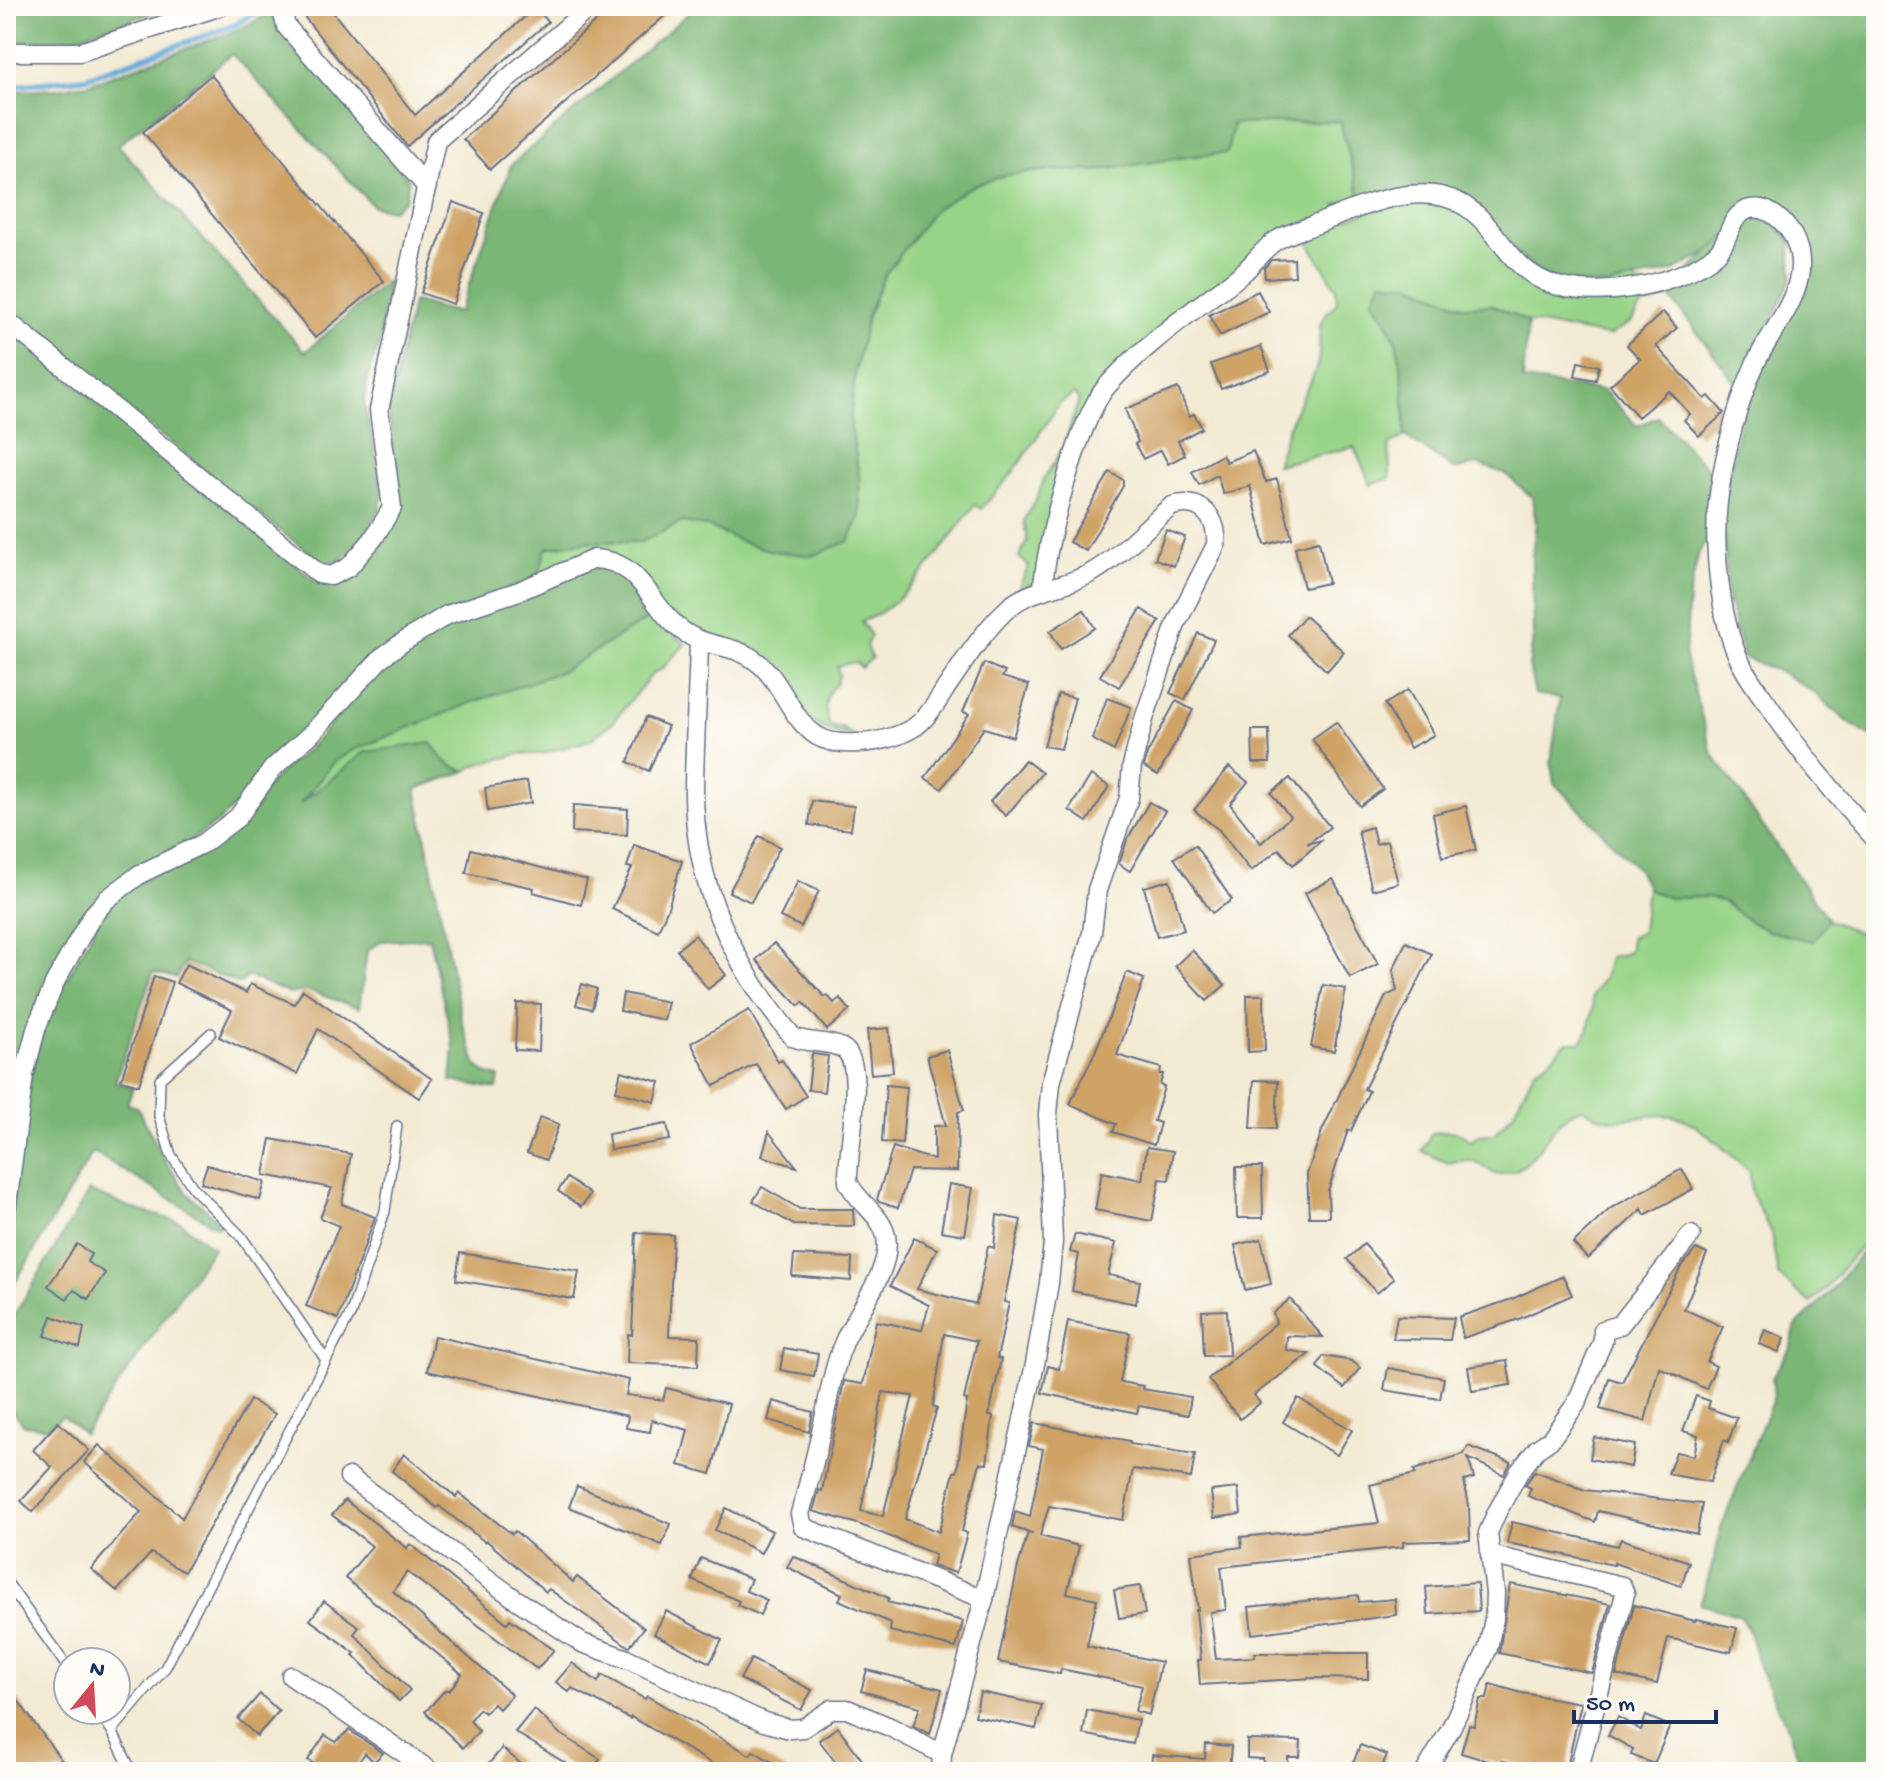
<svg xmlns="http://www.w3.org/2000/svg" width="1882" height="1778" font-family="'Gochi Hand',sans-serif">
	<rect width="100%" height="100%" fill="#fdfcf7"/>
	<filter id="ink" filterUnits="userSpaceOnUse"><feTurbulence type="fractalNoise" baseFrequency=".0125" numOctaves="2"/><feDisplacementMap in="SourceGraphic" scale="16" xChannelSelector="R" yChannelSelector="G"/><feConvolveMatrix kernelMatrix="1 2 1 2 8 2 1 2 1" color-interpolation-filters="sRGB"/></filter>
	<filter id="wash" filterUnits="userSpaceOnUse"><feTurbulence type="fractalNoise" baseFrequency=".006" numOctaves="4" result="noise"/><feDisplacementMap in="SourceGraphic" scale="32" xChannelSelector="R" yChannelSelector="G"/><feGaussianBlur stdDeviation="1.8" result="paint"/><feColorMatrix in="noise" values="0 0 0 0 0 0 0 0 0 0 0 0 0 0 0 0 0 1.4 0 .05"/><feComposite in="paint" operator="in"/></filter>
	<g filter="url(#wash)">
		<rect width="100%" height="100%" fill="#f3ead3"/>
		<g fill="#98d487" stroke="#5a8272" stroke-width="2">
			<path d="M1340,121L1360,195L1337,204L1340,209L1273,237L1104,382L1035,581L1016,593L1029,566L1019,557L1027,541L1024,520L1037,498L1044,479L1064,446L1079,400L1074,394L1060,403L1012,474L981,509L975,505C948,539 903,611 861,621L871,636C864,645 866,649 872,658L861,668L856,662L837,666L839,675L836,685C823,693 824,713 829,726L842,728L855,736C845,734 832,733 824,729C796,715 790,680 767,660L699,637L674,618L538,578L546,548L589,541L641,542L682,522L710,527L740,541L772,551L859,476L850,420L856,368L867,316L884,276L935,209L972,186L1006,175L1050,170L1096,171L1191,156L1226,153L1233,124Z"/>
			<path d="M1404,202L1444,204L1651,288L1632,321L1609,336L1528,322L1492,305L1462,306L1411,284L1382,281L1373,300C1382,314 1393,329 1397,346C1404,375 1405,406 1405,436L1389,445L1390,478L1371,485L1354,447L1276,465C1282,447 1287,429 1295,411C1302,396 1312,383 1317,366C1325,336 1309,326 1337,303L1336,288L1307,239L1344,219Z"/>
			<path d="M657,613L671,632L685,644L663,668L653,673L612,723L590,740L541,754H519L479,764L466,771C448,766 441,759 431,743L406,748L297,807L333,763L351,751L473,702L562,671Z"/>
			<path d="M1647,888L1669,898L1708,897L1724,902L1749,921L1768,931L1813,941L1828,920L1860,933H1876V1228L1827,1287L1810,1303L1778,1275L1771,1233L1751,1192L1750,1172C1735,1158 1700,1125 1681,1118C1648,1107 1617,1133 1583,1108C1552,1114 1543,1157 1516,1170C1511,1173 1503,1173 1497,1175C1478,1163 1471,1157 1448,1163L1422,1151L1432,1133C1449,1130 1457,1129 1471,1141L1479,1135L1494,1134L1513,1113L1535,1069L1546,1063L1567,1042H1581L1588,1030L1593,1007L1592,995L1604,978L1609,957L1624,954L1630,949V938L1642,932Z"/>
		</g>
		<g fill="#7ab674" stroke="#4a7269" stroke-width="2">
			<path d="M6,6H174L73,38L6,43Z"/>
			<path d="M697,6H1876V740L1846,721L1816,694L1783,673L1744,658L1727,596L1723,499L1740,423L1805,259L1759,203L1716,248L1674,271L1607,286L1547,278L1447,194L1340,209L1336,205L1360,195L1340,121L1233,124L1227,153L1191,156L1096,171L1050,170L1006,175L972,186L935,209L884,276L867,316L856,368L850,420L859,476L860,516L849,541L812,556L772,551L740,541L710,527L682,522L641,542L589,541L546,548L538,578L424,624L218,822L190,841L143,865L48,977L27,1032L6,1170V328L317,582L334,584L349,575L400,509L388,409L413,301L459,313L511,165Z"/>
			<path d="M279,9L287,36L409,180L405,199L392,210L373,206L232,54L118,145L305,352L389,280L380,342L368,376L364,402L383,490L380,508L361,540L341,560L326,564L284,534L6,311V92L58,89L88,84L237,30Z"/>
			<path d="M1748,215L1769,218L1790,242L1792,277L1741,390L1670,297L1641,306L1651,288L1678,281Z"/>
			<path d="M1382,281L1411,284L1462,306L1492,305L1528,322L1523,380L1604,391L1637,426L1658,417L1716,477L1710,536L1699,552L1689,596L1685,658L1712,753L1828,920L1813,941L1768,931L1749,921L1724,902L1708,897L1669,898L1647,888L1639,870L1554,783L1551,762L1560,698L1535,694L1529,666L1533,637L1532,556L1536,523L1532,497L1504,473L1477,464L1455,470L1405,436C1405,406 1404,374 1397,346C1393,329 1382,314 1373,299Z"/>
			<path d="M595,565L619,571L657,613L562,671L473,702L351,751L333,763L300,804L365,752L431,743C441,759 448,766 466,771L416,789L462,1022L477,1066L485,1073L499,1077L497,1089L451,1081L454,1048L429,938L381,941L367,951L359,1008L306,990L291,994L247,976L240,984L185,962L176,978L153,972L115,1082L133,1088L127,1104L137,1107L164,1159L187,1193L221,1223L217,1227L93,1152L6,1298V1241L30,1078L50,1009L101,916L129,888L232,834L246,821L257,807L266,788L282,771L309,748L376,674L409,647L447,624Z"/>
			<path d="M89,1191L131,1208L180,1222L213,1248L84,1434L63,1416L47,1428L24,1425L13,1411L6,1415V1329Z"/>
			<path d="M1876,1235V1772H1807L1797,1756L1789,1731L1759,1667L1749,1631L1741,1616L1700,1604L1715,1556L1721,1528L1774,1396L1772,1378L1791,1347L1795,1327L1831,1291Z"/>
		</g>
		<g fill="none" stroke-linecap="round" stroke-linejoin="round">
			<path stroke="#63a8d8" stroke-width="6" d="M6,87L85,78L235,25L267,6"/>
		</g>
		<g id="blocks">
			<g fill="#cfa366" fill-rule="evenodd">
				<path d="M311,6H328L415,115L536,7L548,22L407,146L302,14Z"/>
				<path d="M613,6H676L490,169L463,139Z"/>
				<path d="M211,75L384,281L315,338L143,132Z"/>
				<path d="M453,202L484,213L453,304L421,293Z"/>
				<path d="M1294,259L1295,276L1265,278L1264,268L1271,260Z"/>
				<path d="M1258,291L1269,312L1220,336L1209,315Z"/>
				<path d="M1663,312L1677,328L1656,346L1705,399L1709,396L1724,413L1699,436L1684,420L1690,414L1669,391L1638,417L1610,385L1640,359L1627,345Z"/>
				<path d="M1261,346L1270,371L1221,389L1211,364Z"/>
				<path d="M1578,362L1599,366L1596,380L1575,376Z"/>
				<path d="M1178,388L1189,416L1194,414L1202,428L1178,441L1185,455L1168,464L1161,450L1143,459L1135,444L1138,442L1125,409Z"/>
				<path d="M1253,451L1266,482L1277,479L1292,538L1265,545L1250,486L1223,494L1217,475L1199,485L1192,472L1222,455L1226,462Z"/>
				<path d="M1110,472L1123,480V486L1086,551L1069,542Z"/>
				<path d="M1166,530L1185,537L1174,566L1155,559Z"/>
				<path d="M1319,541L1328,583L1304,588L1295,547Z"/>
				<path d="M1141,609L1160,621L1119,687L1100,676Z"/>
				<path d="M1084,610L1095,628L1061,649L1050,631Z"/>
				<path d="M1305,616L1344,652L1327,671L1288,635Z"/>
				<path d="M1198,633L1214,640L1185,700L1170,693Z"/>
				<path d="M984,663L1005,672L1002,677L1029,685L1013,737L984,728L942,789L925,778L969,714L963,712Z"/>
				<path d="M1408,690L1434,735L1410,748L1385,704Z"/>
				<path d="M1058,694L1075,698L1061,749L1044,746Z"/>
				<path d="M1107,698L1131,707L1114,751L1092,739Z"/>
				<path d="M1176,701L1193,710L1158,775L1144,767L1147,754Z"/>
				<path d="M646,717L668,726L649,771L628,762Z"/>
				<path d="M1336,722L1383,789L1360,806L1312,739Z"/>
				<path d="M1252,730H1269L1270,763H1253Z"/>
				<path d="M1025,760L1042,773L1006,816L990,802Z"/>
				<path d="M1229,767L1248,782L1230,804L1261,843L1290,817L1271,793L1290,778L1330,827L1307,844L1322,840L1293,865L1279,849L1251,871L1219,830L1194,810Z"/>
				<path d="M1091,775L1109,786L1087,822L1069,810Z"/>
				<path d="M527,781L531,803L488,811L485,788Z"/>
				<path d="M812,801L854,806L851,830L809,825Z"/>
				<path d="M1149,802L1165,811L1130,871L1119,864L1127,840Z"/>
				<path d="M573,805L628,809L627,835L572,832Z"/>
				<path d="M1466,806L1476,850L1442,857L1433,814Z"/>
				<path d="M1372,827L1376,844L1387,841L1398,883L1372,890L1358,831Z"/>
				<path d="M759,836L780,847L751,902L729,892Z"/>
				<path d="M634,845L682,861L668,908L658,931L612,909L632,868L627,867Z"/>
				<path d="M1195,845L1232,900L1212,913L1174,858Z"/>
				<path d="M471,849L587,880L581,905L533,892L534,888L466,873Z"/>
				<path d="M1333,879L1378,964L1350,978L1305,893Z"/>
				<path d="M1170,880L1184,930L1157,937L1144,887Z"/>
				<path d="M798,881L819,891L801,927L780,917Z"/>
				<path d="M695,935L726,975L708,989L677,950Z"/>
				<path d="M1406,942L1432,954L1364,1089L1369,1091L1351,1131L1348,1130L1328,1191L1329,1217H1309L1307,1174L1322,1131L1386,996L1397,991L1393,970Z"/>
				<path d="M774,943L825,997L827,995L834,1003L840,998L850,1010L827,1030L803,1002L799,1006L756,960Z"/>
				<path d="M1192,950L1225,985L1207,1001L1175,966Z"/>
				<path d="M186,964L246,993L250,984L294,1004L303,990L432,1079L419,1098L318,1029L297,1074L219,1037L232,1010L176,983Z"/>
				<path d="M1127,972L1144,979L1117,1055L1161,1068L1160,1074H1163L1160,1085L1164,1087L1154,1121L1160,1123L1154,1145L1113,1132L1116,1124L1070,1104L1095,1052Z"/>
				<path d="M154,976L172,982L139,1085L121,1080Z"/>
				<path d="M582,984L597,989L592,1009L576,1005Z"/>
				<path d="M1323,985L1346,989L1334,1051L1311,1047Z"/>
				<path d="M623,993L668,1002L664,1020L620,1011Z"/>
				<path d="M1247,995H1264L1265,1051L1248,1052Z"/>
				<path d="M517,1003L541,1004L539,1051L515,1050Z"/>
				<path d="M749,1010L778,1062L782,1060L806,1096L786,1109L756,1064L714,1086L691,1043Z"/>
				<path d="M889,1028L893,1072L871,1074L867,1030Z"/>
				<path d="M947,1050L964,1110L958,1112L957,1171L910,1170L898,1208L879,1202L877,1199L893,1147L934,1160V1126H946L927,1056Z"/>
				<path d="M812,1054L828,1056L824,1092L808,1090Z"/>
				<path d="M621,1071L660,1082L655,1102L616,1091Z"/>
				<path d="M1254,1080L1278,1081L1276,1129L1251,1128Z"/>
				<path d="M886,1085L907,1087L902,1144L882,1142Z"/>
				<path d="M540,1117L559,1124L546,1160L527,1153Z"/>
				<path d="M667,1124L670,1140L610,1150L608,1134Z"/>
				<path d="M769,1132L797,1167L762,1156Z"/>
				<path d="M271,1139L351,1154L342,1204L375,1217L338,1319L306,1306L339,1226L320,1218L332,1188L264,1175Z"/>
				<path d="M1147,1147L1173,1151L1169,1180L1160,1179L1152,1221L1095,1210L1102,1172L1142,1180Z"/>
				<path d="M207,1165L265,1182L260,1200L201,1183Z"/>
				<path d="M1236,1167H1262L1263,1218H1237Z"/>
				<path d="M1682,1169L1693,1189L1645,1215L1642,1209L1588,1259L1573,1243L1611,1208Z"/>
				<path d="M567,1178L590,1194L581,1207L558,1191Z"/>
				<path d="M949,1184L973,1188L965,1235L941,1231Z"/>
				<path d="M762,1187L800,1209H853L854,1226L794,1225L753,1201Z"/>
				<path d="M997,1215L1021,1220L1004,1302L1009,1303L997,1358L1001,1359L989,1416H993L987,1464L980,1463L962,1531L967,1533L956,1573L932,1566L935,1554L858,1524L813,1511L819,1490L822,1491L844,1381L863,1384L876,1321L922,1330L929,1305L890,1286L914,1238L937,1249L917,1289L976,1304L988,1246L994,1248ZM944,1334L977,1341L964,1399L967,1400L957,1472H954L939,1532L905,1519L937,1408L933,1406ZM883,1392L913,1396L883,1516L861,1511Z"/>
				<path d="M636,1233L673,1235L669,1336L699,1337L698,1366L627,1363L628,1334L632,1335Z"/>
				<path d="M1075,1234L1116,1243L1108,1275L1140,1281L1136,1304L1072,1291L1079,1254L1070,1252Z"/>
				<path d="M1261,1239L1271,1284L1245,1290L1235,1245Z"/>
				<path d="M77,1244L91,1254L87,1262L105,1273L88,1299L74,1290L67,1299L48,1286Z"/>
				<path d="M1364,1244L1394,1279L1377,1293L1347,1259Z"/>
				<path d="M1696,1249L1707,1254L1684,1309L1723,1327L1707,1362L1716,1366L1706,1389L1659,1367L1645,1421L1600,1409L1609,1378L1622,1382L1681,1267Z"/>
				<path d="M460,1253L579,1271L574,1299L456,1280Z"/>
				<path d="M794,1255L852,1258L851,1281L792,1276Z"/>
				<path d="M1563,1276L1572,1295L1519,1319L1463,1338L1459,1317L1512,1299Z"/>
				<path d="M1290,1299L1323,1337L1287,1336L1286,1350L1309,1354L1254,1395L1260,1403L1240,1419L1208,1379L1276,1323L1273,1313Z"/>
				<path d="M1227,1310L1229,1355L1204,1356L1202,1311Z"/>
				<path d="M52,1316L84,1328L80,1348L45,1336Z"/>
				<path d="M1397,1316L1454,1318L1450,1340L1393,1339Z"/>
				<path d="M1068,1321L1130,1333L1120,1382L1143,1386L1142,1389L1191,1397L1188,1415L1139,1406L1137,1413L1042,1393L1048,1366L1059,1369Z"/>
				<path d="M1765,1330L1785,1338L1779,1352L1759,1344Z"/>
				<path d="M434,1336L629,1380L626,1395L663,1400L666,1388L729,1404L711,1474L679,1465L688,1430L652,1420L650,1432L626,1428L628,1416L427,1371Z"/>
				<path d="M784,1348L818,1354L814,1376L780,1370Z"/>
				<path d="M1323,1356L1352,1361L1360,1368L1344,1388L1317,1367Z"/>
				<path d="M1507,1361L1511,1385L1472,1391L1468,1367Z"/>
				<path d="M1388,1368L1444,1378L1440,1399L1384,1390Z"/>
				<path d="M1696,1396L1710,1401L1708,1408L1737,1418L1728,1442L1724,1440L1710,1482L1668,1474L1676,1452L1694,1456L1698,1435L1683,1431Z"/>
				<path d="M1298,1398L1352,1430L1337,1455L1283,1422Z"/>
				<path d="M250,1400L275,1414L184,1572L151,1553L117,1591L91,1569L141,1512L84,1462L99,1445L182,1518Z"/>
				<path d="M773,1401L813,1412L809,1432L768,1420Z"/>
				<path d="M58,1422L89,1450L33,1512L21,1501L52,1467L33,1450Z"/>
				<path d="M1034,1423L1130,1441V1444L1195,1454L1191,1478L1133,1469L1123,1520L1049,1506L1040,1536L1079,1546L1067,1593L1097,1599L1087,1646L1161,1662L1149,1715L1135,1711L1142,1686L1061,1669L1060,1674L998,1662L1018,1566L1028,1533L1033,1534L1012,1527L1015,1512L1030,1517L1043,1449L1029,1446Z"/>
				<path d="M1594,1437L1635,1445L1631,1467L1590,1459Z"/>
				<path d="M1468,1446L1511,1462L1504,1475L1468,1458L1474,1478L1464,1481L1469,1505L1470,1540L1403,1542V1547L1221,1567L1226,1610L1210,1612L1216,1659L1255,1657L1254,1653H1368V1679L1314,1678L1200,1685L1198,1660H1201L1196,1610H1198L1191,1554L1242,1547L1241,1537L1379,1523L1370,1485L1415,1474L1414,1470L1464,1454Z"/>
				<path d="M404,1454L456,1497L459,1493L512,1534L515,1531L573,1582L577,1577L644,1628L629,1647L549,1589L546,1592L486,1540L485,1542L439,1506L437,1508L392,1471Z"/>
				<path d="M1535,1471L1585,1490L1702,1504L1697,1534L1598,1511L1595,1522L1528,1496L1531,1488L1525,1485Z"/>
				<path d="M577,1486L671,1524L662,1545L569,1507Z"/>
				<path d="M1238,1488L1241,1514L1214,1518L1211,1491Z"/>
				<path d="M345,1500L407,1548L410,1544L507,1623L510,1619L554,1650L537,1669L407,1572L393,1591L512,1695L499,1709L493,1703L485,1713L479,1709L470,1721L479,1731L463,1748L425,1712L446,1689L449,1691L462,1674L345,1578L372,1546L332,1515Z"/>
				<path d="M726,1508L772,1531L761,1553L715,1530Z"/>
				<path d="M1512,1522L1618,1546L1621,1539L1689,1562L1681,1586L1614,1563V1565L1507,1543Z"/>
				<path d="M793,1556L889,1598L887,1602L963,1621L956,1648L890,1631L891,1623L839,1600L842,1594L787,1567Z"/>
				<path d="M701,1558L751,1579L746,1591L767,1600L760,1615L737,1605L739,1601L692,1580Z"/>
				<path d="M1477,1583L1479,1611L1428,1614L1426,1587Z"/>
				<path d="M1510,1584L1610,1604L1592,1673L1499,1653Z"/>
				<path d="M1140,1586L1145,1614L1119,1618L1114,1590Z"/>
				<path d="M1358,1595L1359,1602L1395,1599L1396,1615L1252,1634L1249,1607Z"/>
				<path d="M324,1601L359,1627L354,1634L410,1690L399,1701L353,1655L355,1653L310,1620Z"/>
				<path d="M1634,1605L1695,1621L1696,1619L1737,1628L1731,1652L1668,1638L1657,1684L1616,1675Z"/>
				<path d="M666,1611L722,1640L710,1663L654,1634Z"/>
				<path d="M751,1659L812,1690L801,1710L740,1679Z"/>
				<path d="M572,1663L598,1682L602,1675L645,1699L647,1696L750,1755L753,1751L789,1772H727L631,1717L630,1719L572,1688L569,1692L556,1682Z"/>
				<path d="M867,1670L942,1689L930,1734L913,1726L920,1707L861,1691Z"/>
				<path d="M6,1684L70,1772H6Z"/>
				<path d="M1490,1684L1522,1693L1581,1703L1566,1772H1549L1503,1761L1502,1765L1461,1753L1469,1725L1474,1726L1480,1699H1487Z"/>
				<path d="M980,1692L1042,1705L1036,1729L975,1716Z"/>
				<path d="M260,1694L279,1711L257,1736L238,1719Z"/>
				<path d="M534,1709L559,1733L600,1759L592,1772H580L515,1732Z"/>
				<path d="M1087,1710L1138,1720L1133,1744L1083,1734Z"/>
				<path d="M1646,1716L1670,1726L1654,1764L1631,1755L1633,1749L1608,1735L1618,1717L1641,1730Z"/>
				<path d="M838,1727L871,1772H843L819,1740Z"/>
				<path d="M349,1730L383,1753L374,1762L365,1753L352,1772H326L308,1760L325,1735L336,1742Z"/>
				<path d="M1247,1740L1301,1741L1300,1757H1288V1772H1263V1759L1247,1758Z"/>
				<path d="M1206,1744L1231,1746L1229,1772H1151L1152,1755L1205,1759Z"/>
				<path d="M1360,1745L1387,1755L1380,1772H1350Z"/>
				<path d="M502,1748L531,1772H496L488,1765Z"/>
			</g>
		</g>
	</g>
	<g filter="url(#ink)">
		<use href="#blocks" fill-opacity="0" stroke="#677087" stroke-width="2"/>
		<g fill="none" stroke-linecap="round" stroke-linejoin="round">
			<g stroke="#677087" stroke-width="12">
				<g id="lane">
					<path d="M211,1033L160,1079L159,1116L171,1155L194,1189L241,1236L326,1360"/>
					<path d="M6,1581L68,1668"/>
					<path d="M98,1710L112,1731L132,1772"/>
					<path d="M112,1731L165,1668L351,1313L385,1211L397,1126"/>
				</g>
			</g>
			<g stroke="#677087" stroke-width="21">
				<g id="street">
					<path d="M281,6L286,26L427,187"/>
					<path d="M6,52H80L221,6"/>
					<path d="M6,320L319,574L331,576L349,567L373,539L392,508L379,410L436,141L591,6"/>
					<path d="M1043,588C1045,544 1079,418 1107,386C1137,352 1176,323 1212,296C1224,288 1235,280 1246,270C1256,260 1265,247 1277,240C1289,233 1304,229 1317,224C1360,207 1420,178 1465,206C1495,225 1507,261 1538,278C1582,304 1680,287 1717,253C1729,242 1729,218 1745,211C1752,207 1762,208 1769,212C1779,217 1787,226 1793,236C1817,282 1775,323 1756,362C1738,402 1725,451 1719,494C1712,541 1719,620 1741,663C1748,678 1759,692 1769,706C1801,754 1837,797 1876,840"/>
					<path d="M699,641C698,692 694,743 694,794C695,887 734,967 793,1037C808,1044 826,1040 842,1048C868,1061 846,1156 848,1182C857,1202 881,1214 886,1236C893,1269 856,1313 844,1342C834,1366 829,1394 824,1419C817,1451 809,1483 800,1514L803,1527L984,1599"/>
					<path d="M6,1212L24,1075L37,1026L56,980L92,916L107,899L140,874L204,843L238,817L273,768L311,734L382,657L406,640L447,615L519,591L594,559C644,561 649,608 684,632C707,648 734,644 756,661C782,680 790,719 817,736C829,743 845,744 859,743C878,742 899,737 916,726C928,717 938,701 946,688C964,662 982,633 1005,611C1029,587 1064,589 1093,572C1122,555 1145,527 1172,506C1201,498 1218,517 1216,545L1176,624L1144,719L1132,766L1129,798L1097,890L1092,933L1051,1083L1048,1114L1053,1242L1049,1283L1035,1364L984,1599L942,1754L941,1772"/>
					<path d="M349,1477L514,1598L582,1643L630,1660L764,1722L790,1729L803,1728L832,1709H847L890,1727L942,1754"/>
					<path d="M1490,1555L1622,1586L1625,1594L1578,1772"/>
					<path d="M291,1676L432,1772"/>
					<path d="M1425,1772L1450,1730L1488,1648L1494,1619L1495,1593L1488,1533L1496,1514L1519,1472L1537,1449L1550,1440L1576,1404L1603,1341V1330L1620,1325L1691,1235"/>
				</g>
			</g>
			<use href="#lane" stroke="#fff" stroke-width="9"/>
			<use href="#street" stroke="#fff" stroke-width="18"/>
		</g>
	</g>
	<rect width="1882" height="1778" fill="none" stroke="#fdfcf7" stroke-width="32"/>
	<g transform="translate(92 1686) rotate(18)"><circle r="38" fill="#fdfcf7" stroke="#a3aaba" stroke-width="2"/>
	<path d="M0-6L14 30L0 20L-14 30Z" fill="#d1495b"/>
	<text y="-12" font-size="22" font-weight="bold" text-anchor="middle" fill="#1b2f5e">N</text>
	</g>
	<path d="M1574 1710v12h142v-12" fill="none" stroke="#1b2f5e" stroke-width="4"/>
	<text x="1586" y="1710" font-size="24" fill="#1b2f5e" stroke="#fdfcf7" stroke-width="6" paint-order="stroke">50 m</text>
</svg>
